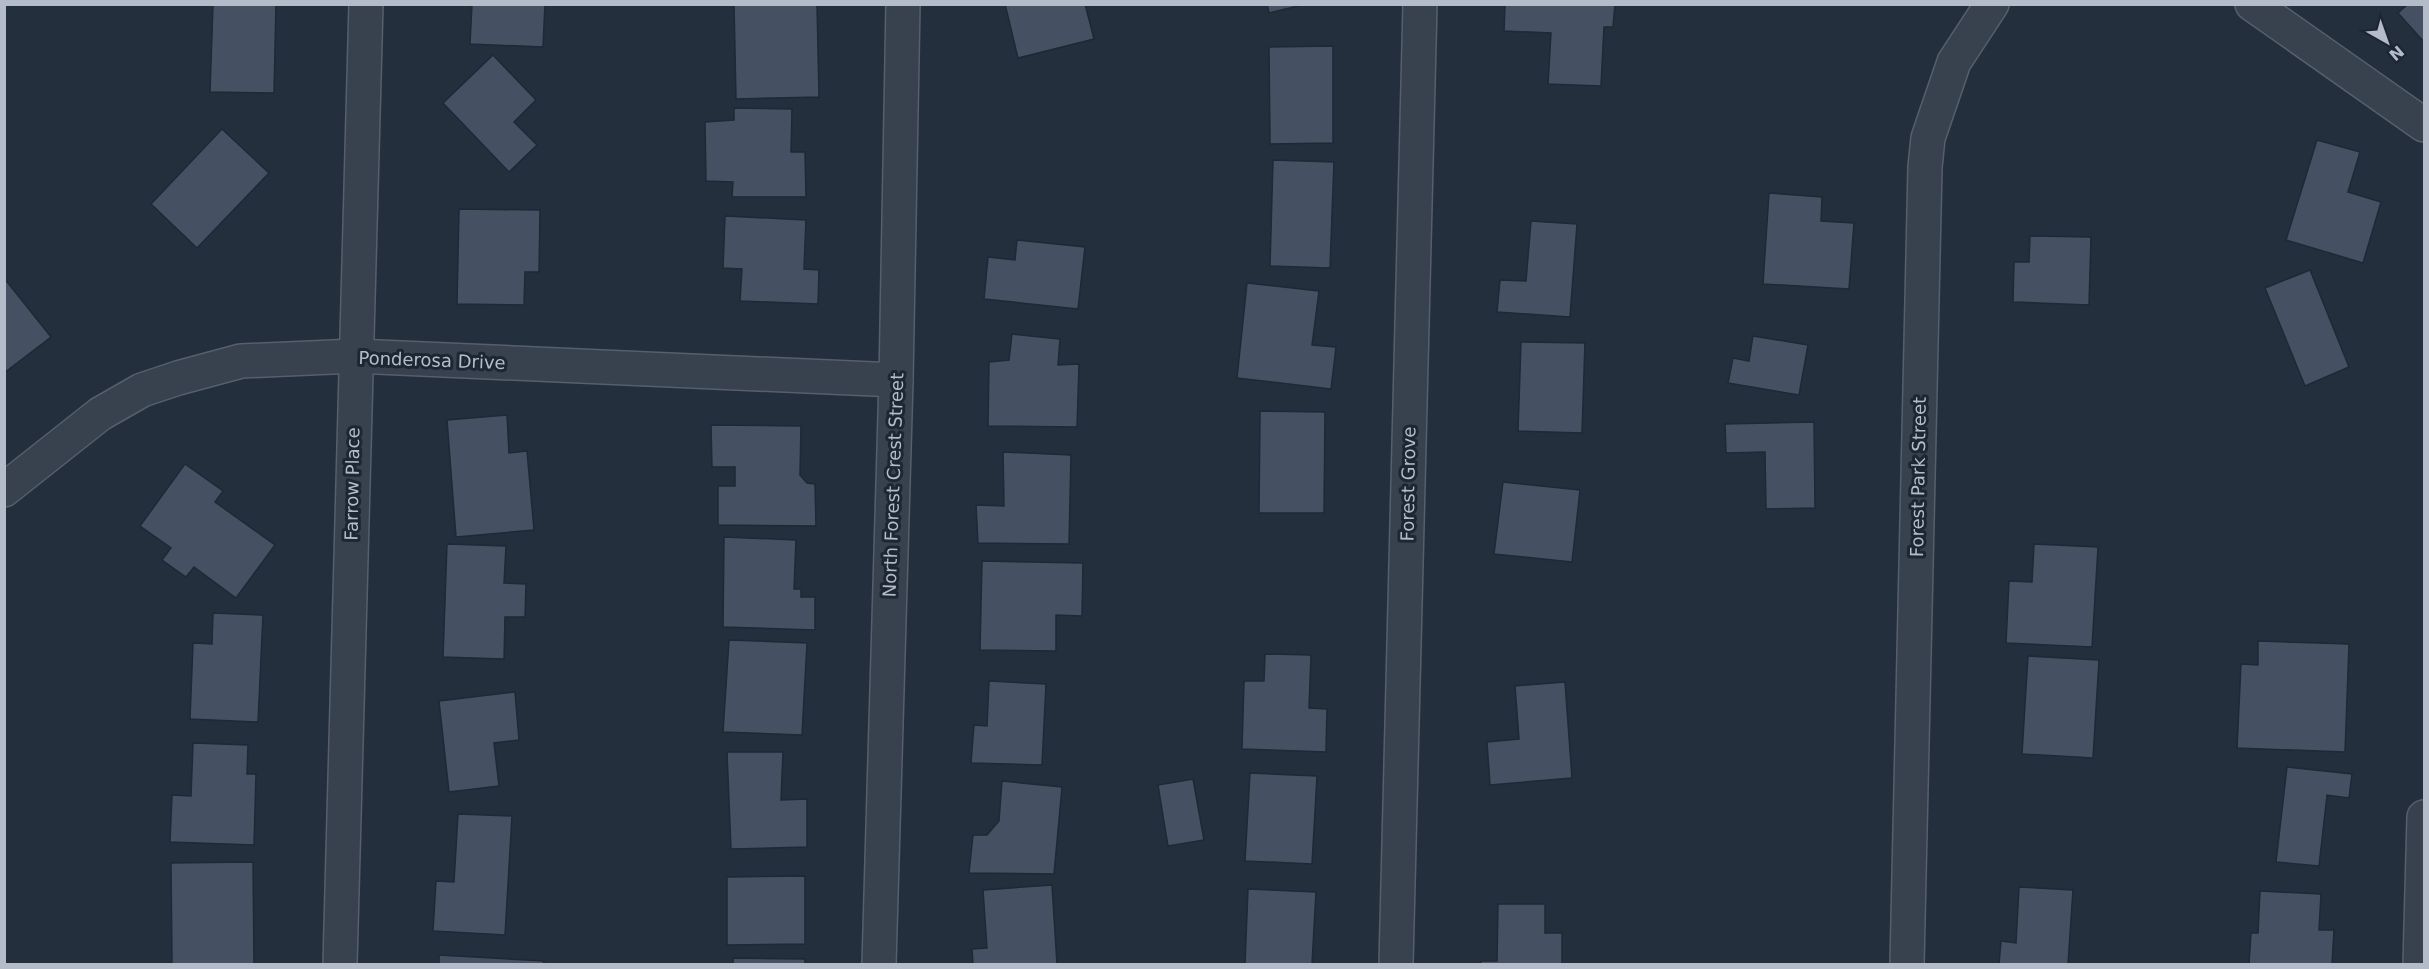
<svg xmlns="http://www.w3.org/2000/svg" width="2429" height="969" font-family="'DejaVu Sans',sans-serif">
	<rect width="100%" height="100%" fill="#242f3e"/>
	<g fill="#455162" stroke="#1f2835" stroke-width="1.5">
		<path d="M213,4H276L274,93L210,92Z"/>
		<path d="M472,4H545L543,47L470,44Z"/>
		<path d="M734,4H817L819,97L736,99Z"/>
		<path d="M1005,4H1085L1094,39L1018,58Z"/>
		<path d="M1267,4H1306L1269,13Z"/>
		<path d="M1505,4H1615L1613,27H1604L1601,86L1548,84L1551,33L1504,31Z"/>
		<path d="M2408,4H2424V42L2398,13Z"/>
		<path d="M1333,46V143L1270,144L1269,47Z"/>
		<path d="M493,55L536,100L514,122L537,145L509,172L443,103Z"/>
		<path d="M734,108L792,109L791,152H805L806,197H732L733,182L706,181L705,122L734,120Z"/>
		<path d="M222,129L269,173L197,248L151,204Z"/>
		<path d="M2317,140L2360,152L2348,192L2381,202L2363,263L2286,240Z"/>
		<path d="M1273,160L1334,162L1330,268L1270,266Z"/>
		<path d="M1769,193L1822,197L1821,221L1854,223L1849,289L1763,284Z"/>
		<path d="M459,209L540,210L539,272H525L524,305L457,304Z"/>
		<path d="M725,216L806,220L804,269L819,270L818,304L740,301L742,269L723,268Z"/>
		<path d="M1531,221L1577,224L1570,317L1497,312L1500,280L1526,281Z"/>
		<path d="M2030,236L2091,237L2089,305L2013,302L2014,262H2029Z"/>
		<path d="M1017,240L1085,247L1078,309L984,299L988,257L1015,260Z"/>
		<path d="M2310,270L2349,367L2305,386L2265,288Z"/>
		<path d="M4,278L51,337L4,373Z"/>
		<path d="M1247,283L1319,291L1312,345L1336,347L1331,389L1237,378Z"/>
		<path d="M1012,334L1060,339L1058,365L1079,364L1077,427L988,426L989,362L1009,360Z"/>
		<path d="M1753,336L1808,345L1799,395L1728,383L1733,358L1749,361Z"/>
		<path d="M1521,342L1585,343L1582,433L1518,431Z"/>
		<path d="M1260,411L1325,412L1324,513H1259Z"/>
		<path d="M507,415L509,453L527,451L534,530L456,537L447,420Z"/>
		<path d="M1814,422L1815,508L1766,509L1765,452L1726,453L1725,424Z"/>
		<path d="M711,425L801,426L800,475L807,483L815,484L816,526L718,525V486H735V467H712Z"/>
		<path d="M1003,452L1071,455L1069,544L978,543L976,505L1004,506Z"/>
		<path d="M185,464L223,491L215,502L275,545L236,598L194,567L186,577L162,560L171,548L140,526Z"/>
		<path d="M1503,482L1580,490L1572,562L1494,554Z"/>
		<path d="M724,537L796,540L794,589H801V597H815V630L723,627Z"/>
		<path d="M447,544L506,546L504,583L526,584L525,617H505L504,659L443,657Z"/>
		<path d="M2034,544L2098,547L2092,647L2006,643L2009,581L2032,582Z"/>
		<path d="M982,561L1083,563L1082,616L1056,615V651L980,650Z"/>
		<path d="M213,613L263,615L258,722L190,719L193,643L212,644Z"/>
		<path d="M729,640L807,643L802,735L723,732Z"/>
		<path d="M2258,641L2349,644L2345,752L2237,748L2241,664L2258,665Z"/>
		<path d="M1265,654L1311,655L1309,708L1327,709L1326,752L1242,749L1244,681H1264Z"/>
		<path d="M2028,656L2099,660L2093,758L2022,754Z"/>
		<path d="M989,681L1046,684L1042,765L971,763L974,725L987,726Z"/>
		<path d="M1565,682L1572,778L1490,785L1487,742L1519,739L1515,686Z"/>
		<path d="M515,692L519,740L494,743L499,786L449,792L439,701Z"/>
		<path d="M193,743L248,745L247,774H256L254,845L170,842L172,795L191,796Z"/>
		<path d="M727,752H783L781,800L807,799V847L731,849Z"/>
		<path d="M2287,767L2352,774L2349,798L2327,795L2319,866L2276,862Z"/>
		<path d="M1250,773L1317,776L1312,864L1245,861Z"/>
		<path d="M1193,779L1204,840L1168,846L1158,785Z"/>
		<path d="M1002,781L1062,787L1054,874L969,873L973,835H987L999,821Z"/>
		<path d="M458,814L512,816L505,935L433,931L436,881L454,882Z"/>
		<path d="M253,862L254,964H172L171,863Z"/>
		<path d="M805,876V944L727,945V877Z"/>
		<path d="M1052,885L1057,964H973L972,949L987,948L983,890Z"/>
		<path d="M2019,887L2073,890L2068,964H1999L2001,941L2016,943Z"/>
		<path d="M1248,889L1316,892L1312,964H1245Z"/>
		<path d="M2260,891L2321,894L2319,930H2334L2332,964H2249L2251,933H2258Z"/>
		<path d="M1498,904H1545V933H1562V964H1481V961H1497Z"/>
		<path d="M439,955L544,961L543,964H439Z"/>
		<path d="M733,958L805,959V964H733Z"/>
	</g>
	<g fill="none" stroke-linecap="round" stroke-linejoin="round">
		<g stroke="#565f6c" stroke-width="36">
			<g id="street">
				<path d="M2252,4L2424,125"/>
				<path d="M4,490L100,414L142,390L178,378L241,361L355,356L896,380"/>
				<path d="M340,964L366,4"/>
				<path d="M879,964L896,380L903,4"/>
				<path d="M1396,964L1420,4"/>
				<path d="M1907,964L1925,167L1928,138L1954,62L1992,4"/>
				<path d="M2420,964L2424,817"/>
			</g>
		</g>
		<use href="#street" stroke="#38414e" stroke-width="33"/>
	</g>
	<g text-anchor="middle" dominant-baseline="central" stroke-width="6" stroke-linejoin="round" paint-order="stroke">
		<g font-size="18" fill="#b4bcc9" stroke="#1d2633">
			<text transform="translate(432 360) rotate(2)">Ponderosa Drive</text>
			<text transform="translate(1918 477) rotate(-89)">Forest Park Street</text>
			<text transform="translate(352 484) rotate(-89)">Farrow Place</text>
			<text transform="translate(1408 484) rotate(-89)">Forest Grove</text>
			<text transform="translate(893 485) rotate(-88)">North Forest Crest Street</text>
		</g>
	</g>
	<rect width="2429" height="969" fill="none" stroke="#b4bcc9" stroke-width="12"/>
	<g transform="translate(2387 42) rotate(140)" stroke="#1d2633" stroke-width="4.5" paint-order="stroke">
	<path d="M0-4.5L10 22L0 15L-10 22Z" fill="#b4bcc9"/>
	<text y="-9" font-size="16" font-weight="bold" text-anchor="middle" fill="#b4bcc9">N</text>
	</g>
</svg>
